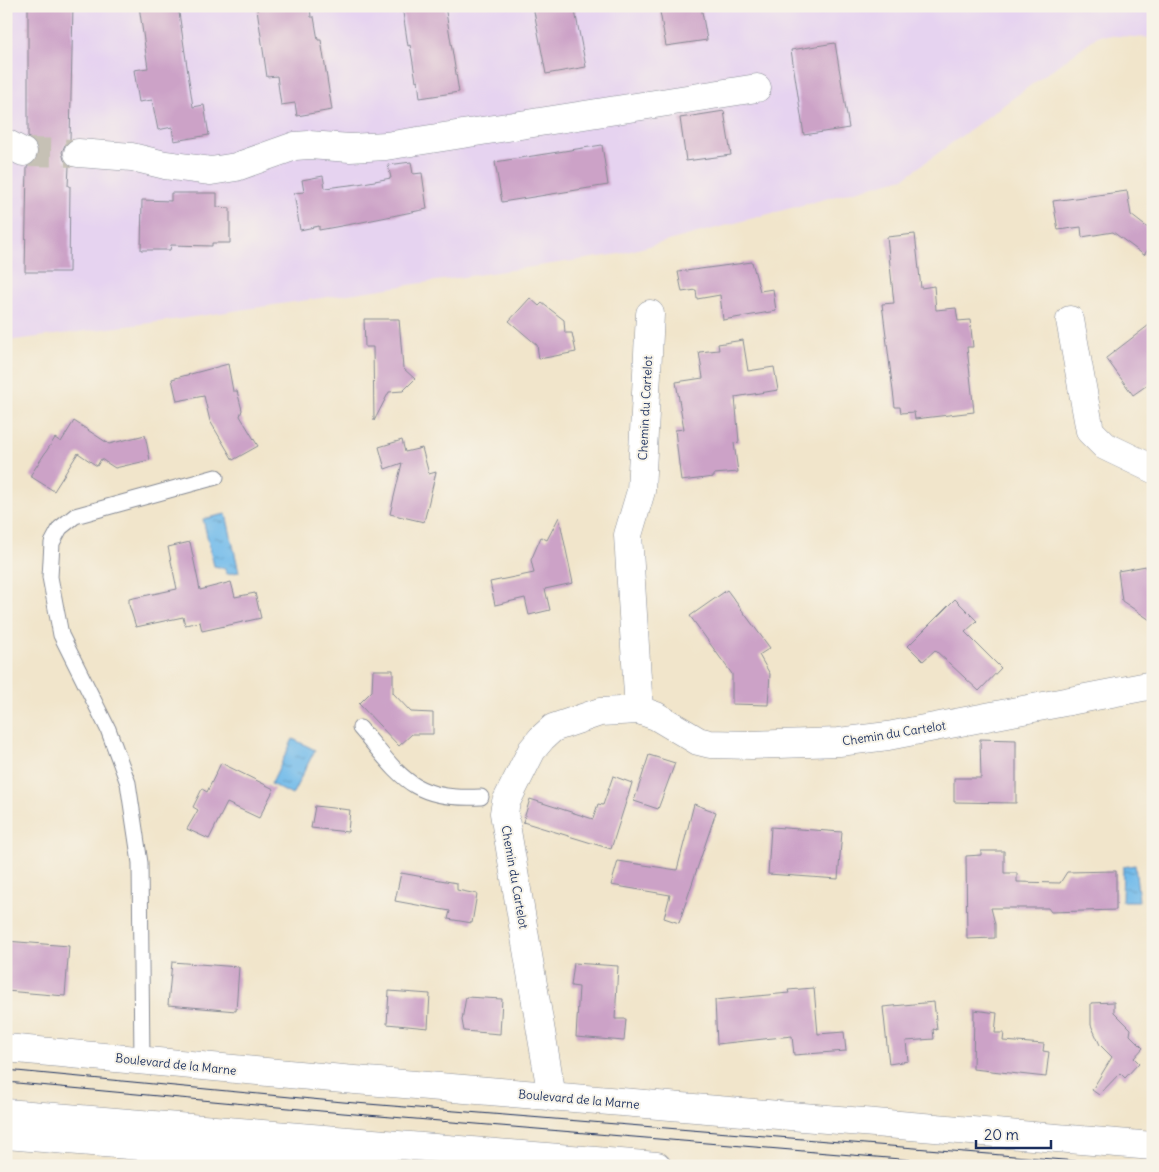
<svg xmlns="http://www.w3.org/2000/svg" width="1159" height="1172" font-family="Delius,sans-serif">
	<defs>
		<pattern id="water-ripples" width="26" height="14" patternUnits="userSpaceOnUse" patternTransform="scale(1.25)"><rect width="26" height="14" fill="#72bbea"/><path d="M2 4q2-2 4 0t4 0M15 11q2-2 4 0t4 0" fill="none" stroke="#5d98c1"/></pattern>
	</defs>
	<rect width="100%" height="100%" fill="#f7f3e8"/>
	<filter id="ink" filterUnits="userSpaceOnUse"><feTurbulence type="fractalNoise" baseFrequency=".02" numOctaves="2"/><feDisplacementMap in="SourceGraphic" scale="10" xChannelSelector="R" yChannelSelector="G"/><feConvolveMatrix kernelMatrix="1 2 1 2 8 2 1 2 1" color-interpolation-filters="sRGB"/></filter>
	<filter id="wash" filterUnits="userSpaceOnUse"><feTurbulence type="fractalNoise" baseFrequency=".0096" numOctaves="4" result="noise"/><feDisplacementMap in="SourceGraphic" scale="20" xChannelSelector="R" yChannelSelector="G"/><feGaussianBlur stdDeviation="1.12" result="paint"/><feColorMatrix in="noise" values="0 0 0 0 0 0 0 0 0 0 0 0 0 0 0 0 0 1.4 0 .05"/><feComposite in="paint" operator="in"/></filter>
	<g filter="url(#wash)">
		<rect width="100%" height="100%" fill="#f1e5cb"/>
		<path fill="#e6d3f0" d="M6,6H1153V38L1099,35L904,178L619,254L166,321L6,341Z"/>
		<g fill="url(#water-ripples)" stroke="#4675a4">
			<path d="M226,514L239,572L227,574L224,568L214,566L203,519Z"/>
			<path d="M293,739L315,750L292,795L271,784Z"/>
			<path d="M1135,865L1139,901H1122L1123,867Z"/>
		</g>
		<g id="blocks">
			<g fill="#cca2c7">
				<path d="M28,6H73L70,140L65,145L62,152L64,160L69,166L68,186H70L69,272H25L27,167L37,160L39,152L36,143L28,137Z"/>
				<path d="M139,6H178L193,107L204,105L209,135L174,141L172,127L158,130L152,100L139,102L134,70L148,68Z"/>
				<path d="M274,6H310L311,17H314L318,40H321L332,110L297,116L295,103L281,105L277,76L267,77L257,9Z"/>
				<path d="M402,6H445L459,92L420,98L418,80L416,81L410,45L408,46Z"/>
				<path d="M533,6H574L586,67L546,74Z"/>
				<path d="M659,6H701L707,40L666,46Z"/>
				<path d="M835,43L849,128L804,135L791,50Z"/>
				<path d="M724,111L731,155L686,161L680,118Z"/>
				<path d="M602,145L608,185L502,202L495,162Z"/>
				<path d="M411,162L413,174L422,173L427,209L352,224L319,230V226L300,230L294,193L304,192L302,180L323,176L325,188L358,184L391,178L388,165Z"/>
				<path d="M1127,191L1131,215L1153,232V243L1144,255L1113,232L1082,237L1081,227L1058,230L1053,201Z"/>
				<path d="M171,193H217V207L230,208V243H212V246L171,245L170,250H141L142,200L171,201Z"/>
				<path d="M915,234L921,288L934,286L936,310L956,308L958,321L970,320L973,347H967L974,412L915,419L914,412L901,413L900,407H895L882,304L894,303L887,237Z"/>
				<path d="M752,262L760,291L773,289L776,311L723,320L720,295L697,299L696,290L682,292L678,272Z"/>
				<path d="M530,298L539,306L542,303L564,320L565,333H572L576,352L539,359L537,345L509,321Z"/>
				<path d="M364,319H399L403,368L415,379L403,391L389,392L374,421L373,347H365Z"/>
				<path d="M1153,322V381L1133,395L1106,358Z"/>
				<path d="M743,340L748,371L774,367L778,390L735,397L739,442L734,443L738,472L714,474V477L681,481L675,430L684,429L676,382L703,378L699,352L719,350L718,344Z"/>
				<path d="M228,364L233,391H237L242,410L240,416L258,446L233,460L210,421L204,396L177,401L172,379Z"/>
				<path d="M74,421L109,444L145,435L150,460L115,468L101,459L97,466L78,453L54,491L30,476L55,438L61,442Z"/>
				<path d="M402,440L405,452L422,448L429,474L436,472L424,522L390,514L402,463L385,469L379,447Z"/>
				<path d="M559,517L573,583L545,589L550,610L529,615L525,598L495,605L490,582L534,573L531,560L541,537L547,540Z"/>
				<path d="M190,542L200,590L231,582L235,597L255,593L261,618L202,631L200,622L185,625L183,617L136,627L129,605V599L177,589L168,547Z"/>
				<path d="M1146,566L1148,583L1153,587V622L1122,601L1118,571Z"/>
				<path d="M727,590L770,648L759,655L770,674L768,705L732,704V674L690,616Z"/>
				<path d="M955,599L977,621L965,632L1001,668L979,691L935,650L923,661L908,646Z"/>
				<path d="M373,670H393V693L411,712L433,713V734H412L399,746L359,704L372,691Z"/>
				<path d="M980,739L1016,740V803L954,802V778H981Z"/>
				<path d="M649,755L675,763L658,809L634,801Z"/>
				<path d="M221,763L274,789L259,818L227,803L209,839L187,829L198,810L193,807L202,789L207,792Z"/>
				<path d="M613,776L632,783L611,849L523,822L530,799L593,819L598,804L603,805Z"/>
				<path d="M694,804L716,812L679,923L664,918L670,895L611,885L618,861L677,870Z"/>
				<path d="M315,806L350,810L348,832L311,828Z"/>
				<path d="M771,827L842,832L838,879L768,874Z"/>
				<path d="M981,851H1004V873H1017V882L1060,883L1067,872L1116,871V910L1051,912L1048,908H991L995,924V938L967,939L966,856L981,855Z"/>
				<path d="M401,873L457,883V890L477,894L472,923L448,919L450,911L395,901Z"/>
				<path d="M6,941L69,946L65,996L6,991Z"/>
				<path d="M172,962L239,967L236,1011L168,1005Z"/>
				<path d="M574,963L618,966L615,1019H626L624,1041L576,1037L579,987L571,986Z"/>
				<path d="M814,988L818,1034L844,1032L846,1051L794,1055L792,1036L717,1044L715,1000L789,993L788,990Z"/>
				<path d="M389,991L430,994L428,1028L387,1024Z"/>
				<path d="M466,997L502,999L500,1034L464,1031L462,1020Z"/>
				<path d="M934,1002L937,1030L933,1029L934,1039L906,1041L908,1061L889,1064L883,1007Z"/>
				<path d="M1114,1002V1012L1131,1029L1130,1035L1143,1048L1134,1058L1139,1063L1125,1078L1120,1073L1099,1095L1092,1090L1112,1057L1100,1045L1091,1025V1003Z"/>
				<path d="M974,1010L997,1013L995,1033H1004L1003,1041L1044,1044L1043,1051L1049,1052L1046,1077L973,1069Z"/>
			</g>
		</g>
	</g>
	<g filter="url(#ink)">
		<use href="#blocks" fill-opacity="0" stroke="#868a94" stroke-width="1"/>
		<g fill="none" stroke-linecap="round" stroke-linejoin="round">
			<path stroke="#c6c1b5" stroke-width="28" stroke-dasharray="28 14" stroke-linecap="butt" d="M23,152L78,153"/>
			<g stroke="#868a94" stroke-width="17">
				<g id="lane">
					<path d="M360,728C401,776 411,801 481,797"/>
					<path d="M142,1061L140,863L128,783L108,729L61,635L50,577L52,543L60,528L75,516L216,477"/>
				</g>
			</g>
			<g stroke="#868a94" stroke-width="29">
				<g id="street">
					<path d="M6,143L23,152"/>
					<path d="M78,153L132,157L165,165L211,171L236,167L295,146L309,145L350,148L386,146L757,88"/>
					<path d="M1070,320L1090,431L1105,446L1153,469"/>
					<path d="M639,710L628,535L641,491L650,314"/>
					<path d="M552,1097L504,813L506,802L532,750L542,738L553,728L600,712L639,710L656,716L698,741L710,744L752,745L839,742L888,736L1153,685"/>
				</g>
			</g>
			<g stroke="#868a94" stroke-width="29">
				<path id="secondary" d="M6,1048L343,1079L1153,1146"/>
			</g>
			<g stroke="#868a94" stroke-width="29">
				<g id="primary">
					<path d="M6,1113L657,1166"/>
					<path d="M6,1135L385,1166"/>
				</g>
			</g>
			<use href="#lane" stroke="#fff" stroke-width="15"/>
			<use href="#street" stroke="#fff" stroke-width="28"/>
			<use href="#secondary" stroke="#fff" stroke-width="28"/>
			<use href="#primary" stroke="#fff" stroke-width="28"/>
			<g stroke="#1b2f5e" stroke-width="1">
				<path d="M6,1070L343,1102L1138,1166"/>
				<path d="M6,1082L343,1113L985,1166"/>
			</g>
		</g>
	</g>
	<g text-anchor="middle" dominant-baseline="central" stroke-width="4" stroke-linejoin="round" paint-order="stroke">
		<g font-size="12" fill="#1b2f5e" stroke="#f7f3e8">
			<text transform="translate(645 408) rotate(-87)">Chemin du Cartelot</text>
			<text transform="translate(894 733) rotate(-9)">Chemin du Cartelot</text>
			<text transform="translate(515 877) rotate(80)">Chemin du Cartelot</text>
			<text transform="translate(176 1064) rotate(6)">Boulevard de la Marne</text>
			<text transform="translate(579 1099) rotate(5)">Boulevard de la Marne</text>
		</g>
	</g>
	<rect width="1159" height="1172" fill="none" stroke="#f7f3e8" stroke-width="25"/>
	<path d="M976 1140v8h75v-8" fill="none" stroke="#1b2f5e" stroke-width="2.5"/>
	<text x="984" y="1140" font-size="15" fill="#1b2f5e" stroke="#f7f3e8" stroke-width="4" paint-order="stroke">20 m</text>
</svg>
